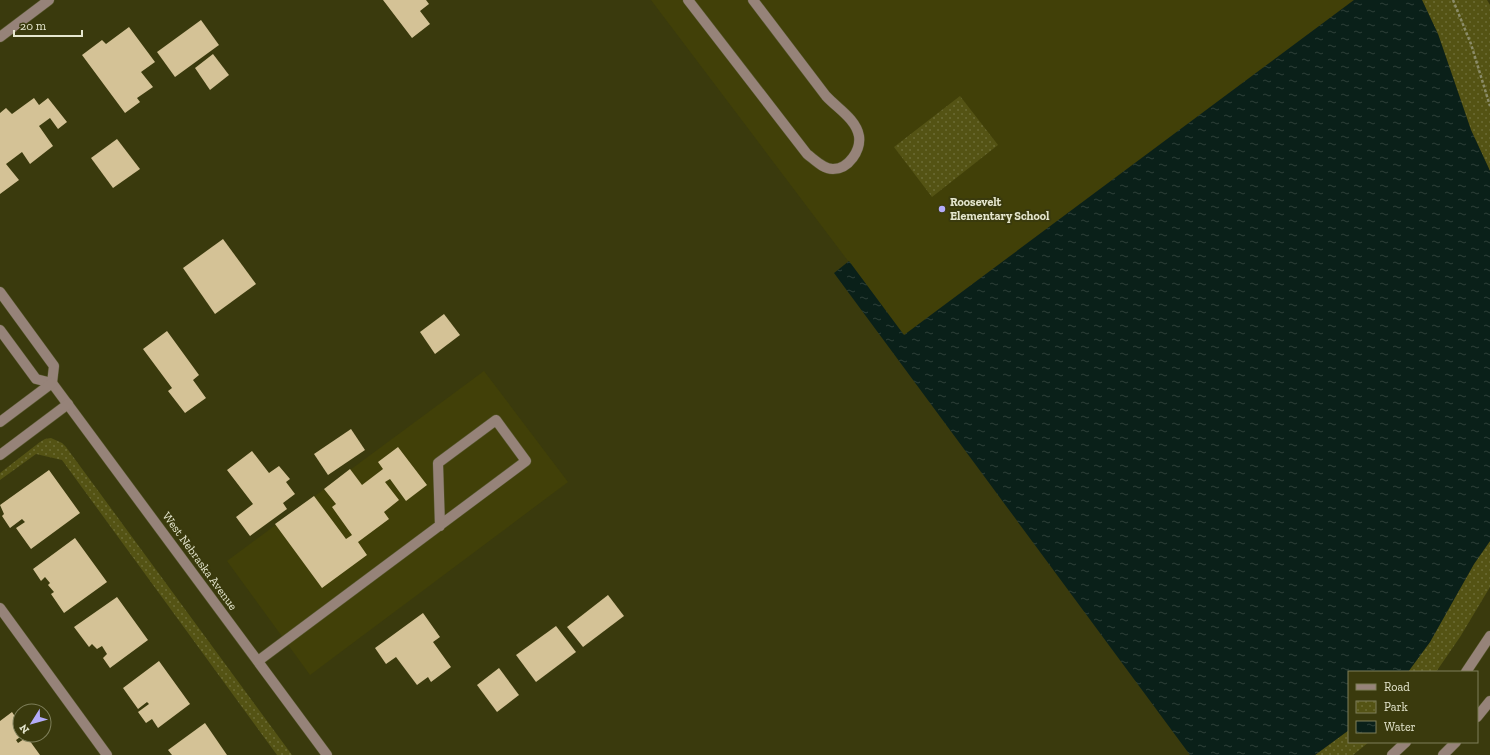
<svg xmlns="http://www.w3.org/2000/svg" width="1490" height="755" font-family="'Zilla Slab',serif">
	<defs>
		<pattern id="park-dots" width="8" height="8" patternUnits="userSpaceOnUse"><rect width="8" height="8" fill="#545314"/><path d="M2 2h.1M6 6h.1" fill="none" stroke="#6c6c35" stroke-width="1.8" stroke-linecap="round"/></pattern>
		<pattern id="water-ripples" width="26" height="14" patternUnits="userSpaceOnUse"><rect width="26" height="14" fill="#0a2019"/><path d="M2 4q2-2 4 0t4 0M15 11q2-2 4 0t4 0" fill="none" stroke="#2e4039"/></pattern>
	</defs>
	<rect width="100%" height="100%" fill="#3a3a0d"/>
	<g fill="#414008">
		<path d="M651,0H1354L904,335Z"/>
		<path d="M484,371L568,482L310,675L227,561Z"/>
	</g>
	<g fill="url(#park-dots)">
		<path d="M1422,0H1487L1490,5V171L1471,130L1438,34Z"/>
		<path d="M960,96L998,145L932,197L894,147Z"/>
		<path d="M51,438L62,443L66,447L292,755H277L62,460L36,454L0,480V473L40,442L45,439Z"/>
		<path d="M1490,541V587L1460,637L1436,672H1408L1430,642L1474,564Z"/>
		<path d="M1349,730V742H1369L1353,755H1315Z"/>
	</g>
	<path fill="url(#water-ripples)" d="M1354,0H1422L1438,34L1471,130L1490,171V541L1474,564L1430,642L1408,672H1349V730L1315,755H1190L834,273L849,261L904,335Z"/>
	<g fill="#d4c296">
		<path d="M383,0H426L429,4L420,11L430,24L412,38Z"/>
		<path d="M201,20L219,45L175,77L157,52Z"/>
		<path d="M129,27L155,62L141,72L153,87L137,98L140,102L125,113L82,55L102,40L106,44Z"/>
		<path d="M213,54L229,75L210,90L195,68Z"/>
		<path d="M34,98L39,105L48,98L67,122L58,129L50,118L39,126L53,146L30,164L22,152L6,164L19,180L0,194V113L6,108L12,114Z"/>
		<path d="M117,139L140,169L113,188L91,158Z"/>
		<path d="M223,239L256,284L215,314L183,268Z"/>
		<path d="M444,314L460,335L435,354L420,332Z"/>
		<path d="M167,331L199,375L193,380L206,398L185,413L168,391L172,388L143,349Z"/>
		<path d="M351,429L365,450L328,475L314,454Z"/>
		<path d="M398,447L427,485L406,501L390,479L385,482L399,500L384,512L389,519L358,542L367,555L322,588L275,524L314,496L346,539L352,535L332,507L336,504L324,489L350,469L362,485L383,469L378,462Z"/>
		<path d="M252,451L269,473L279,466L290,479L286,482L295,494L283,503L287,509L250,536L236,517L253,504L227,470Z"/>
		<path d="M49,470L80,513L31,549L16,528L25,522L22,519L10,528L2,516L4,514L0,505Z"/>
		<path d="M75,538L107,582L64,613L51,594L54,592L48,585L50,583L45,577L41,581L33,569Z"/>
		<path d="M608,595L624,616L583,647L567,627Z"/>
		<path d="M117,597L148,640L110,668L103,658L107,654L102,646L97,649L92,644L89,647L74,627Z"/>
		<path d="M423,613L440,637L433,642L451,667L431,682L428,677L417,685L396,657L386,664L375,648Z"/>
		<path d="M556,626L576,652L536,682L516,655Z"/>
		<path d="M159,661L190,704L158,728L152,719L146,723L138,712L149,704L147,702L138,709L123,688Z"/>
		<path d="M499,668L519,695L497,712L477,685Z"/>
		<path d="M12,712L18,721L20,720V735H23L16,740L18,743L27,737L40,755H0V721Z"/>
		<path d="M205,723L227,755H172L168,750Z"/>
	</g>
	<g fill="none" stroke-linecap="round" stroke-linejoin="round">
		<g stroke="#55562c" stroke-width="11">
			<g id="minor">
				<path d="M688,0L807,154C815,160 823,169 833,169C849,169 861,150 859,136C856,119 837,108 826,96L753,0"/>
				<path d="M0,37L49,0"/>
				<path d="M0,292L54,366L52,383"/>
				<path d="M0,330L36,379L52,383L327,755"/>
				<path d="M0,422L52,383"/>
				<path d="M0,455L68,404"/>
				<path d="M0,608L107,755"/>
				<path d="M258,661L526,461L496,420L438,463L440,526"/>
				<path d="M1466,672L1490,636"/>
				<path d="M1477,717L1490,701"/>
				<path d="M1392,755L1406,742"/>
				<path d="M1443,755L1456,742"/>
			</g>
		</g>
		<path stroke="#8b8c69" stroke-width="2.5" stroke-dasharray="3 2" stroke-linecap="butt" d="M1453,0L1471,44L1490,106"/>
		<use href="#minor" stroke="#968379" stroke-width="10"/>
	</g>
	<circle fill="#b4acf9" stroke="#3a3a0d" stroke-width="1.5" cx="942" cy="209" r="4"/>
	<g text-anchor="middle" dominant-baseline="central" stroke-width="4" stroke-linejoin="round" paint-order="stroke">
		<g font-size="12" font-weight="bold" fill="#e5e6ce" stroke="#3a3a0d" text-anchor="start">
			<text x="950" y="202">Roosevelt<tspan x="950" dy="14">Elementary School</tspan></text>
		</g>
		<g font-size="12" fill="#e5e6ce" stroke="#3a3a0d">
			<text transform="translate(200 561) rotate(54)">West Nebraska Avenue</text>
		</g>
	</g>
	<rect x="1348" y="671" width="130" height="72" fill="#3a3a0d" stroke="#7e7f5a"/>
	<rect x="1356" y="684" width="20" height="6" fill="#968379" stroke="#7e7f5a"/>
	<text x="1384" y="691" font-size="12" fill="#e5e6ce">Road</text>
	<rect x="1356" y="701" width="20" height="12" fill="url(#park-dots)" stroke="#7e7f5a"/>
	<text x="1384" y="711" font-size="12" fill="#e5e6ce">Park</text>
	<rect x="1356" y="721" width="20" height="12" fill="url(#water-ripples)" stroke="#7e7f5a"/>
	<text x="1384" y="731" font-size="12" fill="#e5e6ce">Water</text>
	<g transform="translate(32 723) rotate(233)"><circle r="19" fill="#3a3a0d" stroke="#7e7f5a"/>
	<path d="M0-3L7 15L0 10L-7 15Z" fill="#b4acf9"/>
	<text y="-6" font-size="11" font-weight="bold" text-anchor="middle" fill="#e5e6ce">N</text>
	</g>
	<path d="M14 30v6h68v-6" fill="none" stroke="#e5e6ce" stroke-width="2"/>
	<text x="20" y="30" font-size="12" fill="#e5e6ce" stroke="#3a3a0d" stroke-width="3" paint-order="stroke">20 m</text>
</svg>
